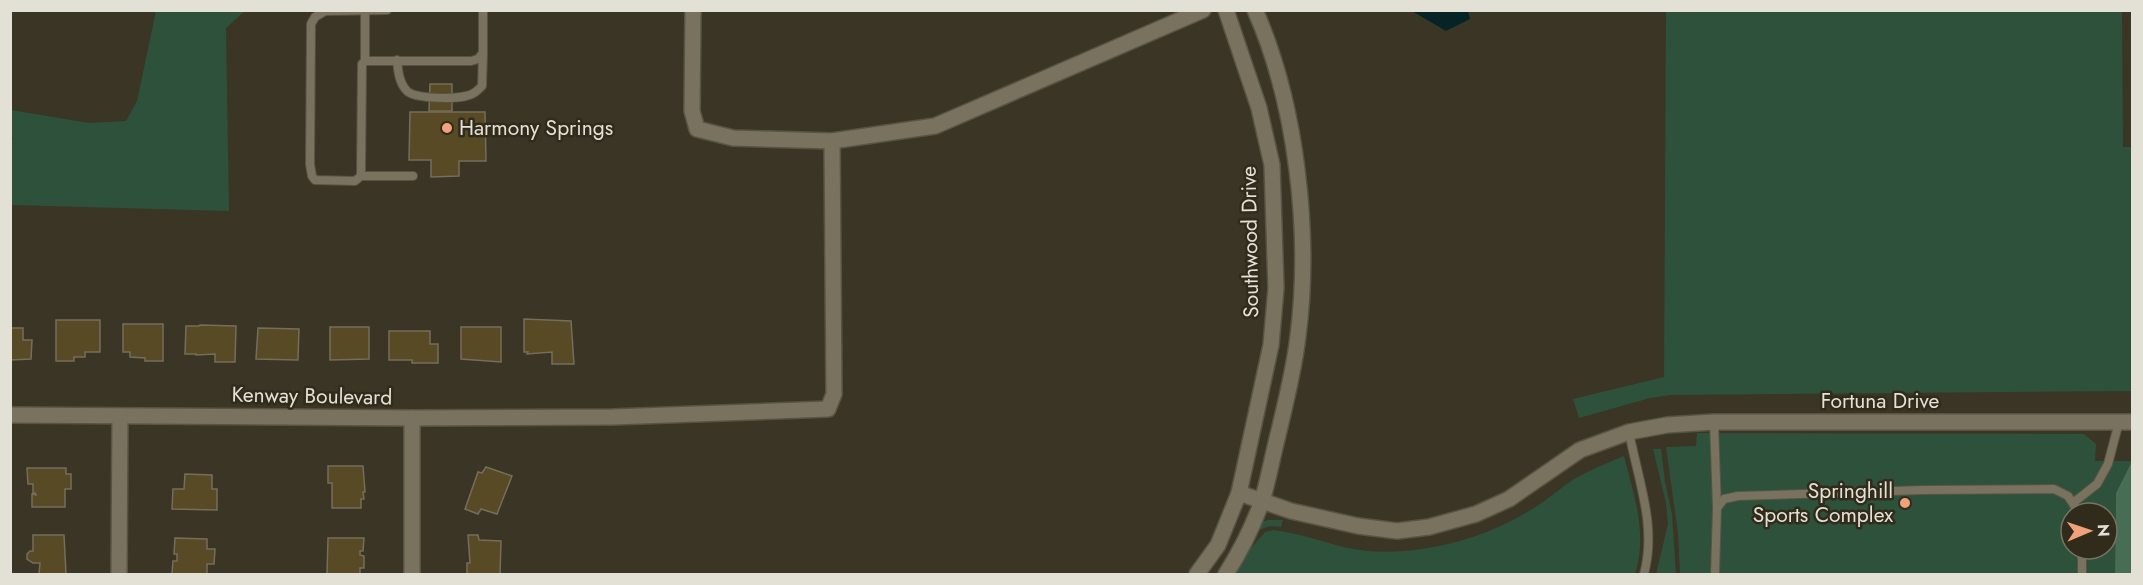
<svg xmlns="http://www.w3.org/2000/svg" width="2143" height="585" font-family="Jost,sans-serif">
	<rect width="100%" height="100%" fill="#3b3525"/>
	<g fill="#2d513b" fill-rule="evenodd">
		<path d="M156,11H245L226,28L229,211L11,205L10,140L13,139L11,135V110L89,123L126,121L137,101Z"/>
		<path d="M1666,11H2122L2123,147H2132V391L1671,395L1650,398L1579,418L1573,399L1664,377Z"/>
		<path d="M1697,433L2084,434L2096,444L2095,461H2132L2116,493L2115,574H1680L1678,533L1666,447L1696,446ZM2071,513H2107V549H2071Z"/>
		<path d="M1653,449H1661L1665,482L1672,514L1676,574H1656L1668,524L1666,503Z"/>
		<path d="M1624,456C1634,495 1648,535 1635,574H1229L1259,523L1268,520H1283L1281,527C1264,524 1255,531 1249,546L1252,547L1265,532L1273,530C1305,533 1335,548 1367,551C1423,555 1481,540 1529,511C1545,502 1559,489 1574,479C1590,470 1607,463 1624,456Z"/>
	</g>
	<path fill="#476d55" d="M2132,461V574H2115L2116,493Z"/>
	<path fill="#062426" d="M1412,11H1468L1470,19L1446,31Z"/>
	<g fill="#574a24" stroke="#756e5c" stroke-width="1.5">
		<path d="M430,84H452V111H429Z"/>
		<path d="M410,112H485L486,161H459V176L431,177V160H409Z"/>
		<path d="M524,319L571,321L574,364H552V352L527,354L528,352H524Z"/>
		<path d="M56,320H100V352H85V357H74V361H56Z"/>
		<path d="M123,324H163V361H145V358L130,357V352H123Z"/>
		<path d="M200,325L236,326L235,362H215V354L196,355V354H185L186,326H199Z"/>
		<path d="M330,327H369V359L330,360Z"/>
		<path d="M461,327H501V362L461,359Z"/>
		<path d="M10,328H23V340H32L31,359L10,360Z"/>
		<path d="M258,328L299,329L298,360L256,359Z"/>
		<path d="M389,331H430V344H438V363H412V360H389Z"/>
		<path d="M328,466H363L365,492H363L364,499H361V508H332V483H328Z"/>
		<path d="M486,467L512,476L497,514L481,509L478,514L465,509L478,472L482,473Z"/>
		<path d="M27,468H66V474H71V489H65V507H32V494L36,495L35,493H33V484H28Z"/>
		<path d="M185,474L212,475V489H217V510L172,509L173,489H184Z"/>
		<path d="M33,535H64L66,574H39L40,563H33L27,559V554L30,551H33Z"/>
		<path d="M468,535H478L479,540L501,541L500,574H467V563H470Z"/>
		<path d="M175,538L207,539V549H215L214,564H207V574H172L173,561H177V554H174Z"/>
		<path d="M328,538H364L363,551H360V555L364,556V568H360V574H327Z"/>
	</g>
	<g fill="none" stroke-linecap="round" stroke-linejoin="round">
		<g stroke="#585445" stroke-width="10">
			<g id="service">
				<path d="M387,10L325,11L315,17L311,24L310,164L312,176L315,180L355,181L361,176L362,64L365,61H471L478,59L483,53V10"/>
				<path d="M397,60C398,71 399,83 407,91C415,99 454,99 466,96C473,95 477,91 482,86L483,53"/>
				<path d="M365,61V11"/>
				<path d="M361,176H413"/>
				<path d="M1714,422L1717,508"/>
				<path d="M1629,432C1638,480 1657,526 1644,574"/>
				<path d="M2073,503L2097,484L2108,464L2119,422"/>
				<path d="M1715,574L1717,508L1724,499L1738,496L1923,490L2054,489L2068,496L2079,513"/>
				<path d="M2082,574V549"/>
			</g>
		</g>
		<g stroke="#585445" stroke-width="18">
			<g id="minor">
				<path d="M693,10L692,111L697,129L733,138L832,141L935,126L1203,10"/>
				<path d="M10,415L412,418L613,417L828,409L834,394L832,141"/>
				<path d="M412,418V574"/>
				<path d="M1239,493L1291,511L1358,526L1397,531L1429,527L1476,514L1509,499L1580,450L1629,432L1667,425L1714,422H2132"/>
				<path d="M119,574L120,416"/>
				<path d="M1197,574L1218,545L1239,493L1271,345L1276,288L1272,165L1259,108L1226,10"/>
				<path d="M1226,574C1240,552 1253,526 1262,501C1268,481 1272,459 1277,439C1285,405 1294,371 1298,336C1311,235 1297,105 1255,10"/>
			</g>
		</g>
		<use href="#service" stroke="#78725f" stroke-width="8"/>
		<use href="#minor" stroke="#78725f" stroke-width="15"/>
	</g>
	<g fill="#f1a17b" stroke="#312b1b" stroke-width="2">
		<circle cx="447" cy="128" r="6"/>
		<circle cx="1905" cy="503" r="6"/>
	</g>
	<g text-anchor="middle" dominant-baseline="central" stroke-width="5" stroke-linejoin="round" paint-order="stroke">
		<g font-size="21" fill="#e3e0d5" stroke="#312b1b" text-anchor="start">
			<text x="459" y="128">Harmony Springs</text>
			<text x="1893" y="491" text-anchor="end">Springhill<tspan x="1893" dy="24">Sports Complex</tspan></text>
		</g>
		<g font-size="21" fill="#e3e0d5" stroke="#312b1b">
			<text transform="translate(1250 242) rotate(-91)">Southwood Drive</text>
			<text transform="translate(312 396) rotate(1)">Kenway Boulevard</text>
			<text x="1880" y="401">Fortuna Drive</text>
		</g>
	</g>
	<rect width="2143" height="585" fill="none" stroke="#e3e0d5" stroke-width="24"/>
	<g transform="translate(2089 531) rotate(88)"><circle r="28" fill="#312b1b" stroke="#787365" stroke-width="1.5"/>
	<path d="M0-4.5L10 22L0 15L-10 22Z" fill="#f1a17b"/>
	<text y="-9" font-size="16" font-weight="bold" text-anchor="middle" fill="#e3e0d5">N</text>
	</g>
</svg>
